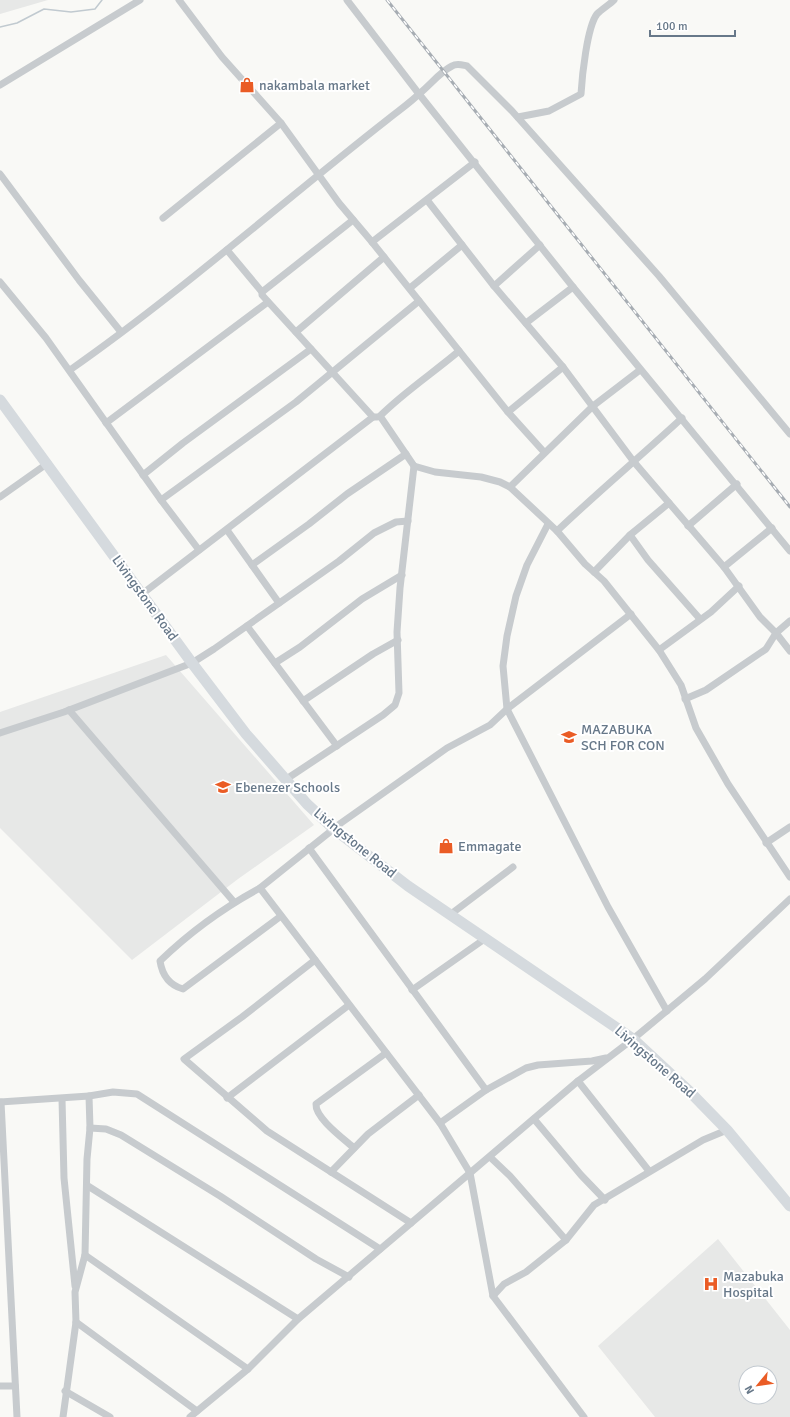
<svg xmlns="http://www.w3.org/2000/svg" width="790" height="1417" font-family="Signika,sans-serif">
	<rect width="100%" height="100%" fill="#f9f9f6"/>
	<g fill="#e7e8e7" fill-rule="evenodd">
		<path d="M0,0H48L0,14Z"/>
		<path d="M166,655L314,825L238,879L132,960L0,828V712Z"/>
		<path d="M718,1239L790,1330V1417H655L598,1346ZM746,1373H770V1397H746Z"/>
	</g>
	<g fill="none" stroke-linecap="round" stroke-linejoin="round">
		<path stroke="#c1cad0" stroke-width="1.5" d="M0,27L17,23L44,9L71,12L95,9L102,0"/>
		<g stroke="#c7cbce" stroke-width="7">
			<path d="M179,0L222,57L281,123L339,203L372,242L508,412L544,452"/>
			<path d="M347,0L419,94L573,287L790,551"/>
			<path d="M0,85L140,0"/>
			<path d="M518,117L549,111L581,94C582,77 587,27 597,14C602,9 609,5 614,0"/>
			<path d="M0,174L79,280L121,332"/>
			<path d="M427,200L494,286L563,367L634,462L724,567L760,617L776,633L790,651"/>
			<path d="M163,218L281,123"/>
			<path d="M372,242L475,162"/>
			<path d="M227,250L262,292V295L373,417H377"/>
			<path d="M0,282L46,338L161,500L199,550"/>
			<path d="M494,286L540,245"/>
			<path d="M410,288L462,245"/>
			<path d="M262,292L353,220"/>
			<path d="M526,323L573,287"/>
			<path d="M296,332L384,257"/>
			<path d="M459,351C433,373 404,392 380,416L414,466L435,472L481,477L500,482L510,487L557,531L585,564L604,581L659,650L681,685L696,728L728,784L790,877"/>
			<path d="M70,370C180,293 281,203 387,120C398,111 410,103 420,93C431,84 440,72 452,66C457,63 462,65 467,66L512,111L659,276L790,434"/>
			<path d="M508,412L563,367"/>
			<path d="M106,423L268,302"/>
			<path d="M143,475L183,443L311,349"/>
			<path d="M510,487L593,406L640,370"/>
			<path d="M0,497L48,463"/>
			<path d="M161,500L296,402L419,301"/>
			<path d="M548,524L527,565L516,596L507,636L503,666L507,709L608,907L667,1011"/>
			<path d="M688,526L737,484"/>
			<path d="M227,530L279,603"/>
			<path d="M557,531C598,492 641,456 682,418"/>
			<path d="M630,535L648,560L700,619"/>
			<path d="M252,565L309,524L347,494L406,454"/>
			<path d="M724,567L772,528"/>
			<path d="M594,572L630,535L669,503"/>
			<path d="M142,594L373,417"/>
			<path d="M631,614L507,709L490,725L447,748L341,823L260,888L440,1123L470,1173L578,1081L633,1039L705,979L790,899"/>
			<path d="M247,626L337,746"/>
			<path d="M659,650L711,612L739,586"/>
			<path d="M275,663L300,647L362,599L402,575"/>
			<path d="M685,699L706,690L766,649L776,633L790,621"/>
			<path d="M303,701L373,654L398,640"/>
			<path d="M69,710L234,902"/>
			<path d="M0,733L64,712L192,663L214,649L339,561L374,533L396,522L408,521"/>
			<path d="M285,780L383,715L395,705L399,693L397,632L400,588L414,466"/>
			<path d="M766,843L790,827"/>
			<path d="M309,848L486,1090"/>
			<path d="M260,888C223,908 190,932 160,961C162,974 169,985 183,989L281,916"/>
			<path d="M451,914L513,867"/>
			<path d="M315,960L242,1017L184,1059L267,1131L411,1223"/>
			<path d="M412,990L486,938"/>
			<path d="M578,1081L649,1171"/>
			<path d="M89,1096L113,1092L137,1094L380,1249"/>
			<path d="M227,1098L349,1005"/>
			<path d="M62,1099L64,1178L75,1286"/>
			<path d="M0,1102L89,1096L90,1128L87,1159L85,1255L75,1292L76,1322L63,1417"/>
			<path d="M1,1102L17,1417"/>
			<path d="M534,1119L581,1175L605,1200"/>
			<path d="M440,1123L486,1090L526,1068L538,1065L592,1061L606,1058"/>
			<path d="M90,1128L106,1129L121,1135L220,1196L316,1259L349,1277"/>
			<path d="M354,1148C344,1139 315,1118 316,1104L386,1053"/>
			<path d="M490,1157L510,1176L566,1240"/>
			<path d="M331,1172L368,1134L419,1095"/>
			<path d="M88,1186L298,1319"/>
			<path d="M85,1255L248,1369"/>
			<path d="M493,1296L504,1284L526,1272L566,1240L594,1205L703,1140L727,1130"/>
			<path d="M76,1322L197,1411"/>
			<path d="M0,1386H15"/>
			<path d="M65,1391L110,1417"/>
			<path d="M190,1417L248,1369L298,1319L470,1173L493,1296L584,1417"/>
		</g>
		<path stroke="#d5dade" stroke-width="11" d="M0,400L192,663L246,734L307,804L334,829L408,886L633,1039L689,1091L727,1130L790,1206"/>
		<g stroke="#a7adb3" stroke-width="3">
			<path id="rail" d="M387,0L790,507"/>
		</g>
		<use href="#rail" stroke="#fff" stroke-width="1.5" stroke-dasharray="4.5" stroke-linecap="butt"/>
	</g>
	<defs>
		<g id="shop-bare" transform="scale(1.2)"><path d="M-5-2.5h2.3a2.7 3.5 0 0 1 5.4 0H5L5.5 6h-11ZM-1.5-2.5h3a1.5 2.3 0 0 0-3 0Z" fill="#ea5c25" stroke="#fff" stroke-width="2.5" paint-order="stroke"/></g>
		<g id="school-bare" transform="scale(1.2)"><path d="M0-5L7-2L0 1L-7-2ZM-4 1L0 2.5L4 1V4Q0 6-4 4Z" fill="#ea5c25" stroke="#fff" stroke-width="2.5" paint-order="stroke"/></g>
		<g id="hospital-bare" transform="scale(1.2)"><path d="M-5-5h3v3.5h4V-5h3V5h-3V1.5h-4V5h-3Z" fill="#ea5c25" stroke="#fff" stroke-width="2.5" paint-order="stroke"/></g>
	</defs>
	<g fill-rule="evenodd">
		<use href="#shop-bare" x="247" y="85"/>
		<use href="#school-bare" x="569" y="737"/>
		<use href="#school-bare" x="223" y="787"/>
		<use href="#shop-bare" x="446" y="846"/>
		<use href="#hospital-bare" x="711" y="1284"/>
	</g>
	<g text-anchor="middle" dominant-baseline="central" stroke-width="4" stroke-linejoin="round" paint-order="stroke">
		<g font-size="14" fill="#677889" stroke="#fff" text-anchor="start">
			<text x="259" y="85">nakambala market</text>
			<text x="581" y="729">MAZABUKA<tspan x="581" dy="16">SCH FOR CON</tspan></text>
			<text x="235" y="787">Ebenezer Schools</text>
			<text x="458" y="846">Emmagate</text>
			<text x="723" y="1276">Mazabuka<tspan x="723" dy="16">Hospital</tspan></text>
		</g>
		<g font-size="14" fill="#677889" stroke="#fff">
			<text transform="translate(145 598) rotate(54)">Livingstone Road</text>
			<text transform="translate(355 843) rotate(39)">Livingstone Road</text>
			<text transform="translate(655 1062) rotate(41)">Livingstone Road</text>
		</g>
	</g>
	<g transform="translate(758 1385) rotate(241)"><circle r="19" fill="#ffffff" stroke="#c2c9d0"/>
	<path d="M0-3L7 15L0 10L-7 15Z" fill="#ea5c25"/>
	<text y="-6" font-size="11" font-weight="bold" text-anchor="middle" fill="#677889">N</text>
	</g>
	<path d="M650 30v6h85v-6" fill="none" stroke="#677889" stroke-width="2"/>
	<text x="656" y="30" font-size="12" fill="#677889" stroke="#ffffff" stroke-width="3" paint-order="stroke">100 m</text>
</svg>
